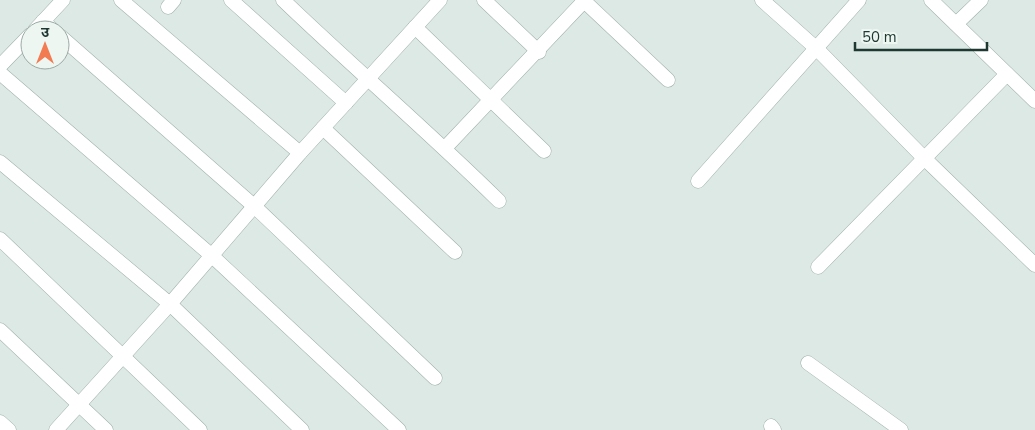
<svg xmlns="http://www.w3.org/2000/svg" width="1035" height="430" font-family="'Nunito Sans','Noto Sans Devanagari',sans-serif">
	<rect width="100%" height="100%" fill="#dde9e4"/>
	<g fill="none" stroke-linecap="round" stroke-linejoin="round">
		<g stroke="#a0b1ab" stroke-width="15">
			<g id="street">
				<path d="M121,0L300,153"/>
				<path d="M231,0L346,103"/>
				<path d="M283,0C354,68 429,132 499,201"/>
				<path d="M484,0L539,52"/>
				<path d="M583,0L668,80"/>
				<path d="M762,0L817,49L924,158L1035,265"/>
				<path d="M931,0L1035,101"/>
				<path d="M168,7L174,0"/>
				<path d="M43,21L53,30"/>
				<path d="M956,24L981,0"/>
				<path d="M415,27L544,151"/>
				<path d="M35,30L63,0"/>
				<path d="M60,36L254,206L435,378"/>
				<path d="M0,66L30,35"/>
				<path d="M0,73L211,255L399,430"/>
				<path d="M323,128L455,252"/>
				<path d="M445,148L585,0"/>
				<path d="M0,162L170,304L302,430"/>
				<path d="M698,181L859,0"/>
				<path d="M0,239L200,430"/>
				<path d="M818,267L1007,74"/>
				<path d="M0,330L106,430"/>
				<path d="M808,363L901,430"/>
				<path d="M0,422L9,430"/>
				<path d="M771,426L774,430"/>
				<path d="M56,430L170,304L300,153L440,0"/>
			</g>
		</g>
		<use href="#street" stroke="#fff" stroke-width="14"/>
	</g>
	<g transform="translate(45 45)"><circle r="24" fill="#eef6f2" stroke="#9baaa5"/>
	<path d="M0-4L9 19L0 12L-9 19Z" fill="#f37b52"/>
	<text y="-8" font-size="14" font-weight="bold" text-anchor="middle" fill="#1f3932">उ</text>
	</g>
	<path d="M855 42v8h132v-8" fill="none" stroke="#1f3932" stroke-width="2.5"/>
	<text x="862" y="42" font-size="15" fill="#1f3932" stroke="#eef6f2" stroke-width="4" paint-order="stroke">50 m</text>
</svg>
